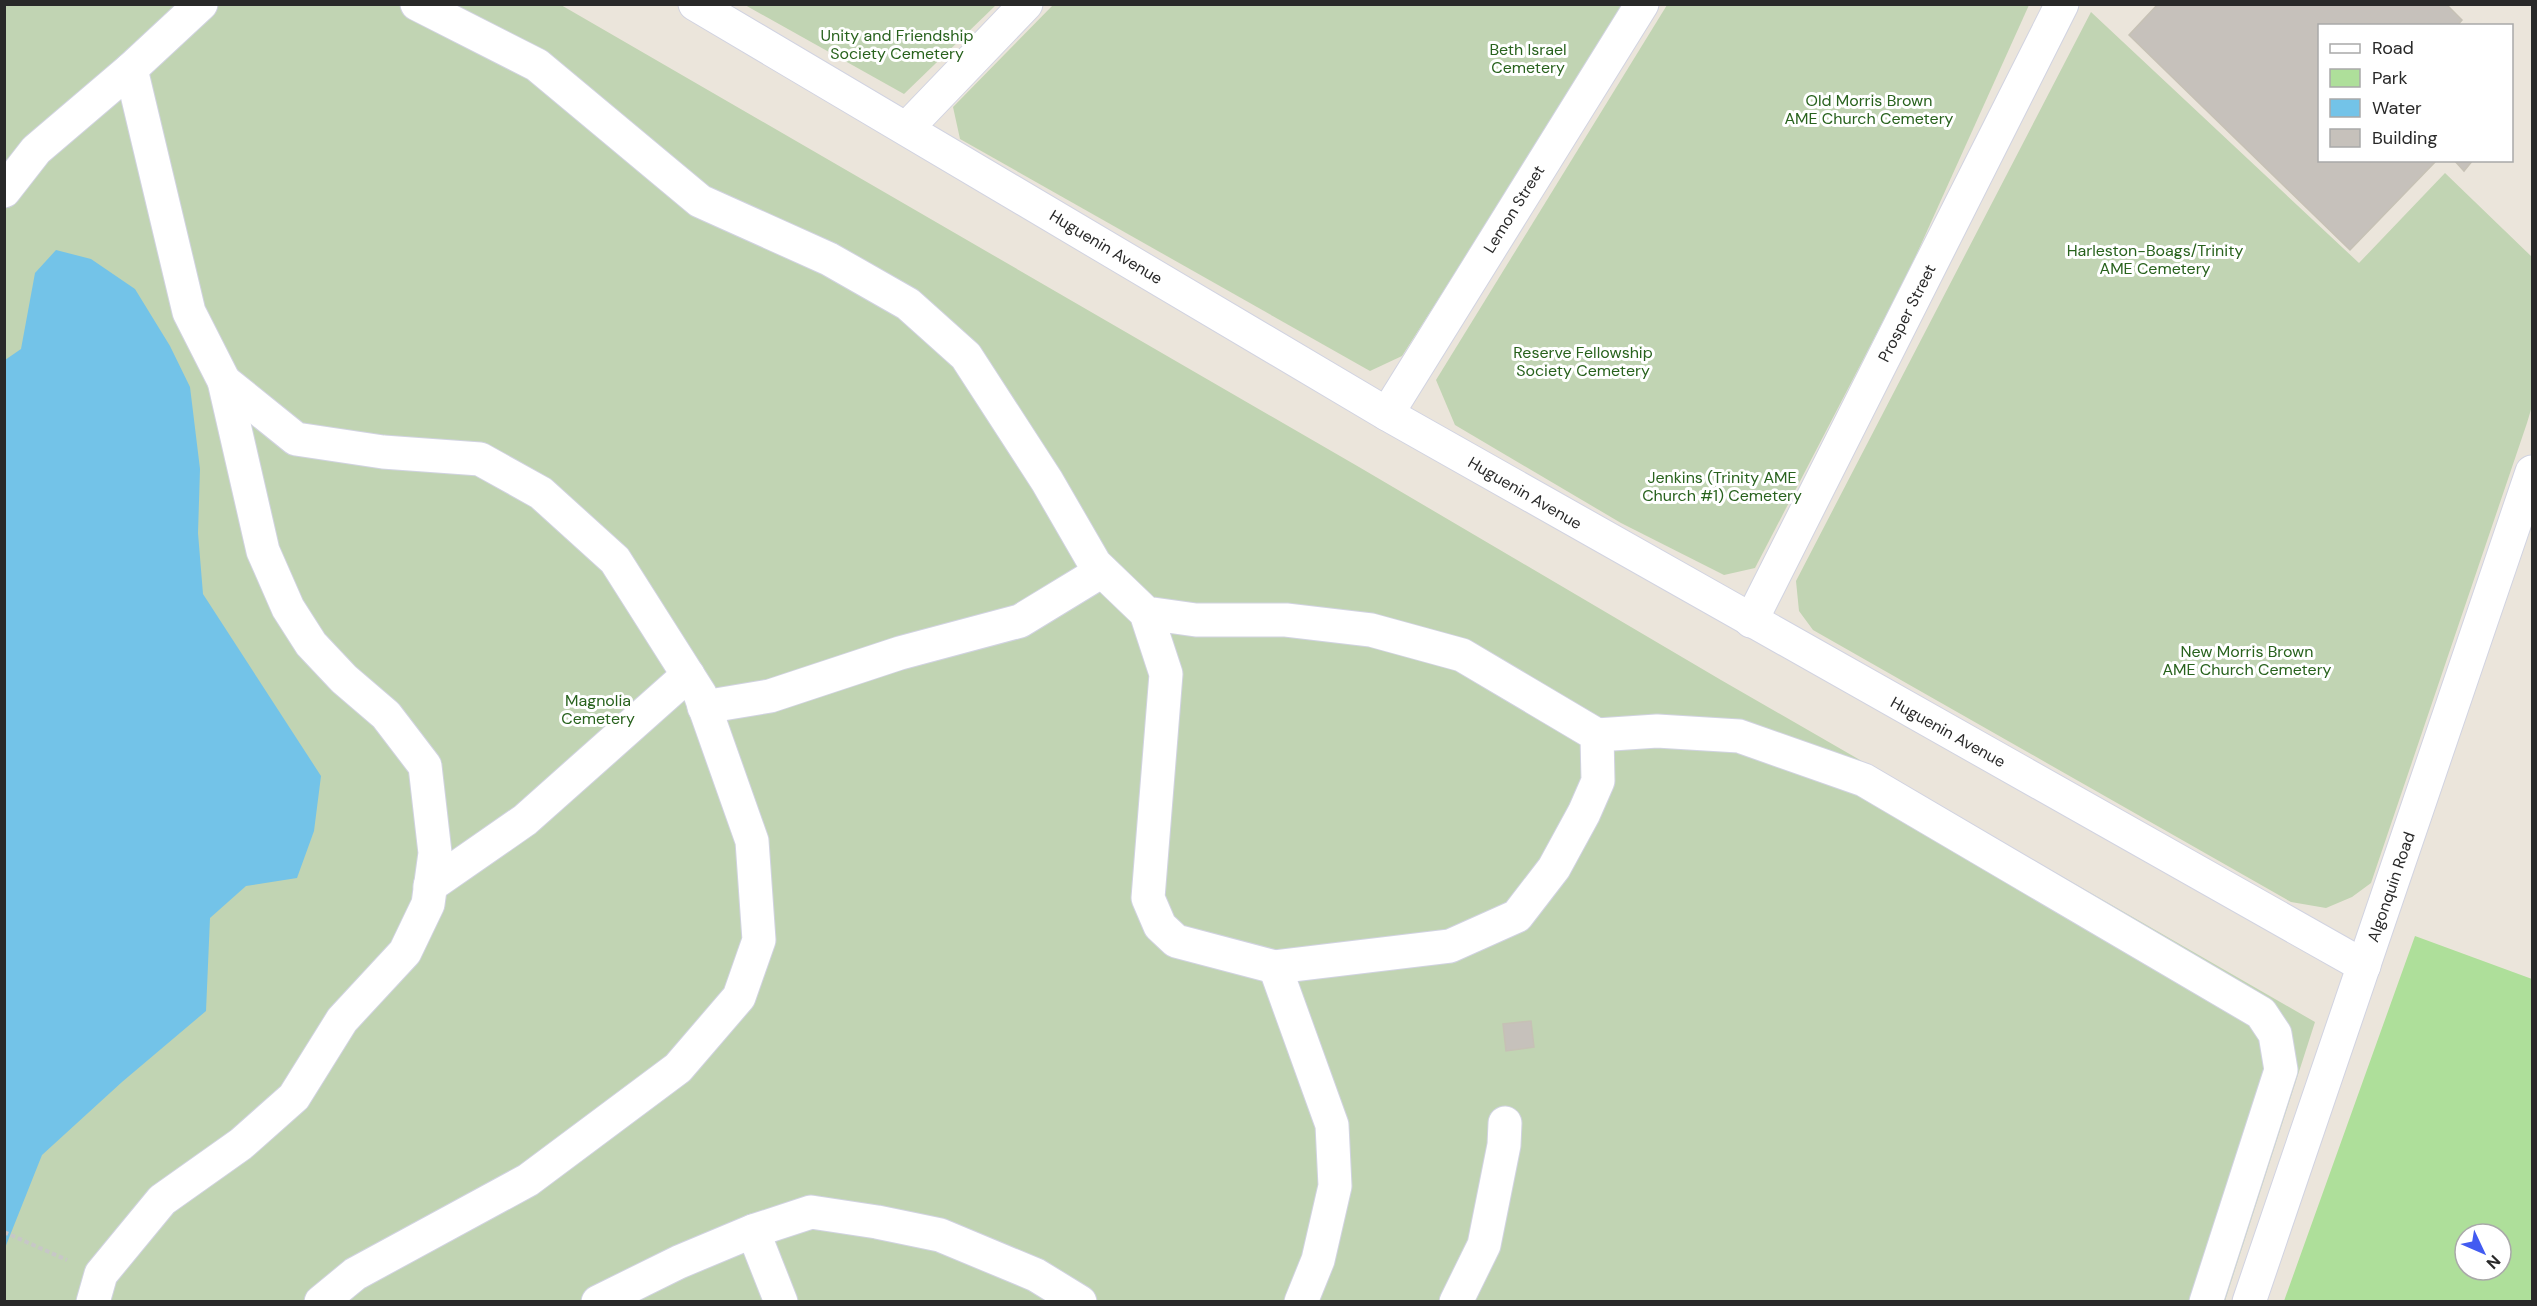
<svg xmlns="http://www.w3.org/2000/svg" width="2537" height="1306" font-family="'DM Sans',sans-serif">
	<rect width="100%" height="100%" fill="#ebe5db"/>
	<path fill="#aedf9a" fill-rule="evenodd" d="M2415,936L2532,979V1301H2284ZM2465,1234H2501V1270H2465Z"/>
	<g fill="#c1d4b3">
		<path d="M5,5H561L1359,467L1721,680L2315,1022L2225,1301L5,1302Z"/>
		<path d="M745,5H996L904,94Z"/>
		<path d="M1053,5H1623L1538,143L1402,356L1370,371L960,139L953,107Z"/>
		<path d="M1667,5H2029L1909,271L1755,568L1724,575L1621,523L1455,425L1436,380Z"/>
		<path d="M2091,12L2359,263L2445,173L2532,257V406L2527,423L2371,883L2352,897L2326,908L2291,902L1813,630L1799,611L1796,581Z"/>
	</g>
	<path fill="#73c3e8" d="M56,250L91,259L135,289L170,346L190,387L200,469L198,533L203,594L321,776L314,831L297,878L246,886L210,918L206,1011L122,1082L42,1155L5,1248V360L21,349L35,273Z"/>
	<g fill="#c6c1bb" stroke="#c6c1b5" stroke-width="1.5">
		<path d="M2158,4H2446L2462,20L2457,26H2320V160H2437L2350,250L2129,35Z"/>
		<path d="M2454,160H2473L2464,171Z"/>
		<path d="M1531,1021L1534,1047L1506,1051L1503,1024Z"/>
	</g>
	<g fill="none" stroke-linecap="round" stroke-linejoin="round">
		<g stroke="#d1d3e1" stroke-width="35">
			<g id="minor">
				<path d="M417,4L537,65L700,201L829,259L908,304L966,356L1047,481L1095,564L1146,613L1166,674L1148,898L1160,926L1176,941L1275,967L1450,946L1517,916L1554,868L1584,813L1598,781L1597,735L1462,655L1371,630L1286,620H1196L1146,613"/>
				<path d="M695,4L1387,414L2364,966"/>
				<path d="M907,128L1026,4"/>
				<path d="M4,191L36,150L131,69L201,4"/>
				<path d="M224,381L296,439L383,452L480,459L541,493L615,560L700,694L752,841L759,940L739,997L678,1068L528,1180L355,1274L321,1302"/>
				<path d="M1387,414L1642,4"/>
				<path d="M1751,621L2062,4"/>
				<path d="M704,707L770,696L900,653L1020,621L1102,571"/>
				<path d="M1597,735L1657,731L1739,736L1864,780L2261,1013L2275,1034L2281,1070L2206,1302"/>
				<path d="M430,886L525,820L688,675"/>
				<path d="M1275,967L1332,1125L1335,1186L1318,1260L1301,1302"/>
				<path d="M753,1231L781,1302"/>
				<path d="M93,1302L101,1274L162,1200L241,1144L294,1097L342,1020L405,952L428,904L435,853L425,766L386,715L344,679L311,644L288,608L263,551L224,381L189,312L131,69"/>
				<path d="M598,1302L679,1262L753,1231L811,1212L877,1222L940,1235L1036,1275L1080,1302"/>
				<path d="M1456,1302L1484,1245L1504,1145L1505,1123"/>
				<path d="M2249,1302L2532,472"/>
			</g>
		</g>
		<path stroke="#c7c7c7" stroke-width="4" stroke-dasharray="4.5 3" stroke-linecap="butt" d="M4,1232L67,1260"/>
		<use href="#minor" stroke="#fff" stroke-width="33"/>
	</g>
	<g text-anchor="middle" dominant-baseline="central" stroke-width="6" stroke-linejoin="round" paint-order="stroke">
		<g font-size="16" fill="#28621d" stroke="#fff">
			<text x="897" y="35">Unity and Friendship<tspan x="897" dy="18">Society Cemetery</tspan></text>
			<text x="1528" y="49">Beth Israel<tspan x="1528" dy="18">Cemetery</tspan></text>
			<text x="1869" y="100">Old Morris Brown<tspan x="1869" dy="18">AME Church Cemetery</tspan></text>
			<text x="2155" y="250">Harleston-Boags/Trinity<tspan x="2155" dy="18">AME Cemetery</tspan></text>
			<text x="1583" y="352">Reserve Fellowship<tspan x="1583" dy="18">Society Cemetery</tspan></text>
			<text x="1722" y="477">Jenkins (Trinity AME<tspan x="1722" dy="18">Church #1) Cemetery</tspan></text>
			<text x="2247" y="651">New Morris Brown<tspan x="2247" dy="18">AME Church Cemetery</tspan></text>
			<text x="598" y="700">Magnolia<tspan x="598" dy="18">Cemetery</tspan></text>
		</g>
		<g font-size="16" fill="#292929" stroke="#fff">
			<text transform="translate(1514 209) rotate(-58)">Lemon Street</text>
			<text transform="translate(1106 247) rotate(31)">Huguenin Avenue</text>
			<text transform="translate(1907 313) rotate(-63)">Prosper Street</text>
			<text transform="translate(1525 493) rotate(30)">Huguenin Avenue</text>
			<text transform="translate(1948 732) rotate(29)">Huguenin Avenue</text>
			<text transform="translate(2391 887) rotate(-71)">Algonquin Road</text>
		</g>
	</g>
	<rect width="2537" height="1306" fill="none" stroke="#292929" stroke-width="12"/>
	<rect x="2318" y="24" width="195" height="138" fill="#ffffff" stroke="#a9a9a9" stroke-width="1.5"/>
	<rect x="2330" y="44" width="30" height="9" fill="#ffffff" stroke="#a9a9a9" stroke-width="1.5"/>
	<text x="2372" y="54" font-size="18" fill="#292929">Road</text>
	<rect x="2330" y="69" width="30" height="18" fill="#aedf9a" stroke="#a9a9a9" stroke-width="1.5"/>
	<text x="2372" y="84" font-size="18" fill="#292929">Park</text>
	<rect x="2330" y="99" width="30" height="18" fill="#73c3e8" stroke="#a9a9a9" stroke-width="1.5"/>
	<text x="2372" y="114" font-size="18" fill="#292929">Water</text>
	<rect x="2330" y="129" width="30" height="18" fill="#c6c1bb" stroke="#a9a9a9" stroke-width="1.5"/>
	<text x="2372" y="144" font-size="18" fill="#292929">Building</text>
	<g transform="translate(2483 1252) rotate(134)"><circle r="28" fill="#ffffff" stroke="#a9a9a9" stroke-width="1.5"/>
	<path d="M0-4.5L10 22L0 15L-10 22Z" fill="#425bf1"/>
	<text y="-9" font-size="16" font-weight="bold" text-anchor="middle" fill="#292929">N</text>
	</g>
</svg>
